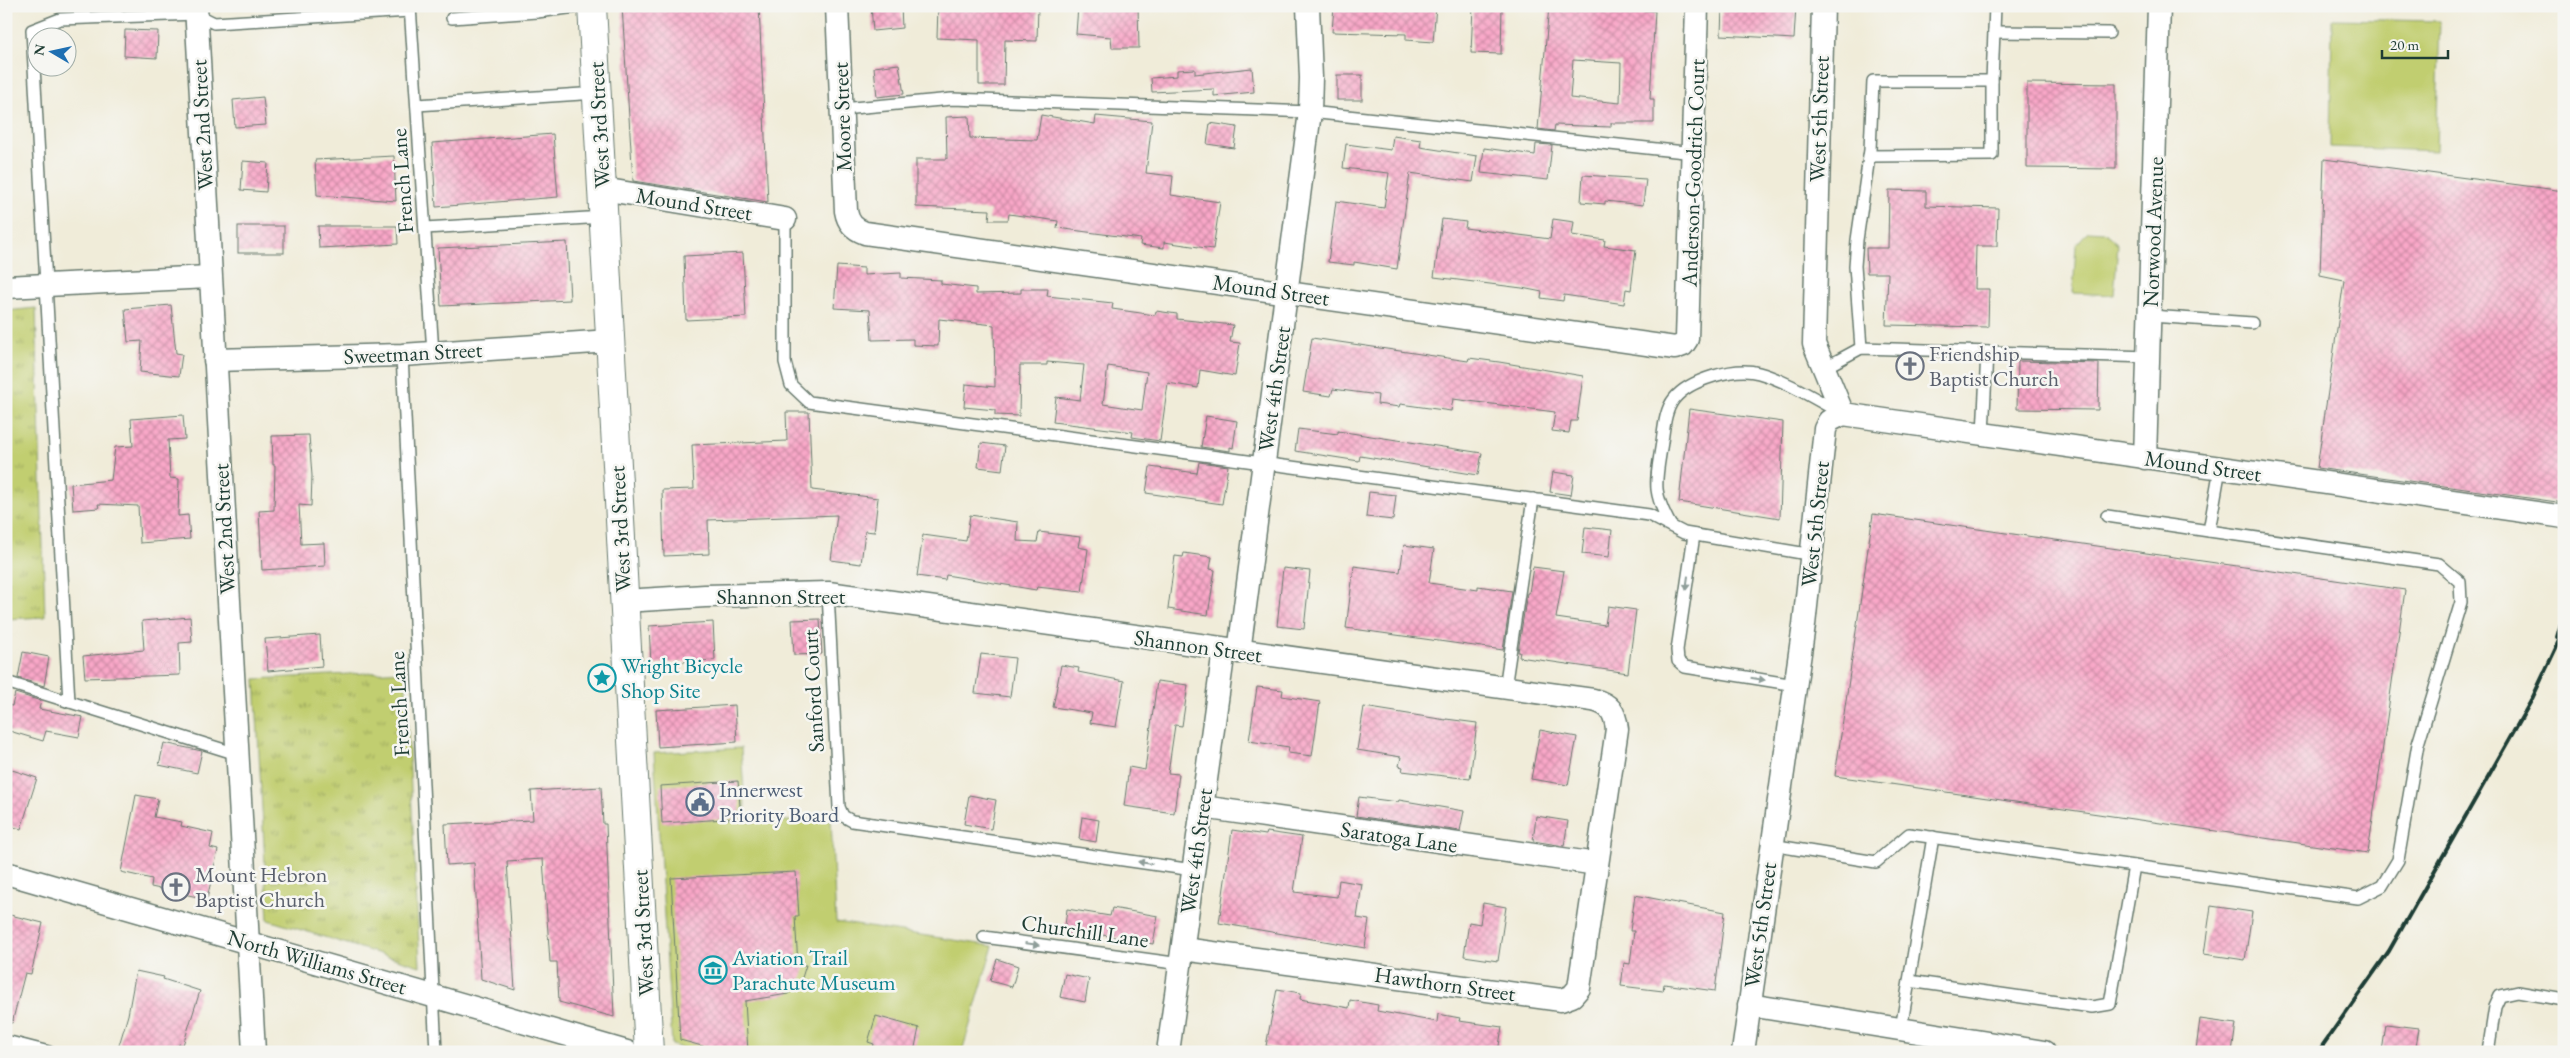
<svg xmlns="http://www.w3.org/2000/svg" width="2570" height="1058" font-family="'EB Garamond',serif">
	<defs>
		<pattern id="grass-tufts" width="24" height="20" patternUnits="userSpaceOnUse" patternTransform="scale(1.25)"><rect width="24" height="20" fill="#c1ce70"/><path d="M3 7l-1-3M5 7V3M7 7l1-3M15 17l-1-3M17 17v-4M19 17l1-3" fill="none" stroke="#9ca85d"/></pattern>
		<pattern id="building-cross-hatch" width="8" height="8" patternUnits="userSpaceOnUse" patternTransform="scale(1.25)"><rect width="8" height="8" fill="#f9a7c8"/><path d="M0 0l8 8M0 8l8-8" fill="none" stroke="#c989a3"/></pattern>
	</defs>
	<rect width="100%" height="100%" fill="#f6f6f2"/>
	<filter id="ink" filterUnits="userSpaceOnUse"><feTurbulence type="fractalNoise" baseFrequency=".02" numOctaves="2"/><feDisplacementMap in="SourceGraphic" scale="10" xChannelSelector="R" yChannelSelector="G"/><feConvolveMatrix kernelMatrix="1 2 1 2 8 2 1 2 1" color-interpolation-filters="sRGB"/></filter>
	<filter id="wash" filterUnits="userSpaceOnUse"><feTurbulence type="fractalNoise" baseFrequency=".0096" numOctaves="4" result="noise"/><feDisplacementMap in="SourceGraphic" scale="20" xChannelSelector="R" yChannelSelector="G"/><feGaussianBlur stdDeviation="1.12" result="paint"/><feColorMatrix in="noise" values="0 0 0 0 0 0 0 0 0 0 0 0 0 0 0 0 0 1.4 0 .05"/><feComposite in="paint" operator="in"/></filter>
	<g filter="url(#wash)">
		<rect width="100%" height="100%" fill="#f0ecd9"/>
		<g fill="url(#grass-tufts)" stroke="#708652">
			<path d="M36,308L45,617L6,619V311Z"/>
			<path d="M405,671L420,966L268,920L255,679Z"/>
		</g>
		<g fill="#c1ce70" stroke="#708652">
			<path d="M2332,19L2440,21L2436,151L2330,147Z"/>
			<path d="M2088,231L2104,232L2118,244L2114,295L2073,293L2076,245Z"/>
			<path d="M741,748L746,822L831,820L836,922L993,946L962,1052H694L672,1045L654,753Z"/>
		</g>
		<g id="blocks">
			<g fill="url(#building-cross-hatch)" fill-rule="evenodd">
				<path d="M622,6H759L768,202L633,181Z"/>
				<path d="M871,6H901L902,28L873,31Z"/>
				<path d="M938,6H1038L1037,41L1005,40L1004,85H979V40L937,38Z"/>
				<path d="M1078,6H1138L1139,48H1112L1111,37L1076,34Z"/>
				<path d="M1334,6H1436L1433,42L1406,40V34L1332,32Z"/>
				<path d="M1473,6H1502L1501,54L1471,53Z"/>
				<path d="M1549,6L1655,11L1650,99H1654V123H1611V127L1555,125L1554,131L1538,129ZM1573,60L1621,63L1620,103L1570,98Z"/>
				<path d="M1722,6H1796L1794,39L1721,35Z"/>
				<path d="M125,30L158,31L157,58L124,56Z"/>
				<path d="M899,64L904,94L877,97L874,67Z"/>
				<path d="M1252,68L1254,92L1214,96V89L1152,92L1151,78L1177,76V70L1195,69V74Z"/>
				<rect x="1337" y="75" width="25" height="25"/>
				<path d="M2027,83L2116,84V169L2027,168Z"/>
				<path d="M263,97L266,125L235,127L233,100Z"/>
				<path d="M1041,115L1095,124L1096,116L1152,121L1146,173L1173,176L1171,195L1220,202L1213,249L1164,242V248L1140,245L1141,239L1057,228L1058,221L1009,214L1008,220H989L990,210L916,207V159H947L946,117L969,116L970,138L1037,140Z"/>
				<path d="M1210,123L1237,127L1234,148L1207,144Z"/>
				<path d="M553,134L558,197L436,207L432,143Z"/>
				<path d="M1393,136L1421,140L1420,147L1477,156L1473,182L1410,173L1397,269L1354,262V265L1328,262L1336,201L1384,208L1389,173L1343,168L1346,144L1391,150Z"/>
				<path d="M1536,144L1552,145L1548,180L1481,173L1484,148L1535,155Z"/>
				<path d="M394,156L396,201L317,195L315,160Z"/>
				<path d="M2324,159L2564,191V503L2317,468L2344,280L2320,275Z"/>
				<path d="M243,161L268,163L266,192L241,190Z"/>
				<path d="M1583,175L1646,179L1643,205L1605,201V204L1581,202Z"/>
				<path d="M1889,190L1926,191V206L1998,208L1997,246H1976L1975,289H1989L1988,327L1886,325L1888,273H1867L1866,248H1888Z"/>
				<path d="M1442,219L1466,222L1465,228L1550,239L1553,219L1574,222L1572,235L1605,240L1604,246L1636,250L1631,290L1626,289L1624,304L1564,295L1563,301L1541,298L1542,292L1522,288L1434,277Z"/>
				<rect x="238" y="226" width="46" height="27"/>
				<path d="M318,226H397L398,244L319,248Z"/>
				<path d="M567,242L570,300L441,306L438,248Z"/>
				<path d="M743,253L746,317L686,320L684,256Z"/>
				<path d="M837,266L864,268V275L901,273V278L941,280V284L976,288V294L1021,293V289H1048L1047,296L1113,303L1112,309L1155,315L1156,311L1177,314V319L1233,325L1230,342L1240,343L1235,376L1200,370L1198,388L1168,383L1160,441L1132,437L1133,432L1053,422L1056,397L1080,400L1084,365L1047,362V365H1020L1019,416L995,415V410L964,407L966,384L995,387L994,325L939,319L938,346L913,345V339L872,340L870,310L834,308ZM1108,366L1147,372L1142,410L1103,404Z"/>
				<path d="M171,305L176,353L182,354L179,376L140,372L142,341L128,342L125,309Z"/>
				<path d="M1312,338L1468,361L1469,358L1499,362L1583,376L1577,421H1571L1569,433L1552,431L1555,412L1453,399L1451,411L1400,404L1399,407L1377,404L1378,395L1333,389L1331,396L1303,392Z"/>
				<path d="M2018,361L2099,363L2098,410L2017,409Z"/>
				<path d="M1689,409L1783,422L1780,518L1679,502Z"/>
				<path d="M786,412H809L812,490L878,498L874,532L865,531L861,564L831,560L837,515L708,520L709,554L664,556L662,490L694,489L692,445L787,441Z"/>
				<path d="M183,415L185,439L168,440L170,478L179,479L178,516L188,515L190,539L140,543L138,506L98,504L99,508L73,510L71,484L111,480L115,447L133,446L131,419Z"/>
				<path d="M1206,416L1237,421L1233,448L1230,447V451L1201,447Z"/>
				<path d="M1298,429L1338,434V431L1482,453L1478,475L1360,456L1359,461L1295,451Z"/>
				<path d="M309,435L312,476L311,506L299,505L301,544L324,543L325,566L262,570L259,511L274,510L275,465H273L272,436Z"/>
				<path d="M981,443L1005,446L1002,470L978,467Z"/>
				<path d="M1199,462L1228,466L1222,504L1146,493L1150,467L1197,473Z"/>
				<path d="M1553,472L1574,475L1571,495L1550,492Z"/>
				<path d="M1369,492L1396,495L1393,520L1366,517Z"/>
				<path d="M1873,514L2405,590L2368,853L1835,776Z"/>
				<path d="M970,515L1018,522L1017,541L1037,542L1039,532L1080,537L1078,547L1088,549L1082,592L1037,587L1036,590L946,575L945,580L917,576L923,535L966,541Z"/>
				<path d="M1585,527L1612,530L1609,557L1582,554Z"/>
				<path d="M1404,545L1434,549L1429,583L1478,590V586L1512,591L1503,650L1346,628L1354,566L1400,572Z"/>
				<path d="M1184,553L1212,557L1210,569L1215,570L1208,615L1168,609L1175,556L1183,557Z"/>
				<path d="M1533,567L1564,571L1556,618L1605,625L1608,606L1636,610L1628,673L1519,657L1520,652H1518L1527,593H1529Z"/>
				<path d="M1283,568L1310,571L1304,629L1277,626Z"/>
				<path d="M190,617L192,642L179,643L180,675L85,678L83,656L144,650L142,621Z"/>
				<path d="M820,619L822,654L794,655L792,620Z"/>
				<path d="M713,622L715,660L651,664L649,626Z"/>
				<path d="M320,635L322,666L268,671L265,639Z"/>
				<path d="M23,652L49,657L44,686L18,678Z"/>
				<path d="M981,654L1015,658L1010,697L975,693Z"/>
				<path d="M1061,665L1079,668L1078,672L1124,681L1116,727L1090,723L1092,713L1053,707Z"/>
				<path d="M1157,681L1188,685L1182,726L1175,725L1168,773L1179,774L1174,813L1124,806L1129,767L1145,770Z"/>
				<path d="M1257,687L1283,690L1282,696L1320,702L1312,756L1288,753L1289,747L1249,741Z"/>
				<path d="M15,693L41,701L39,709L83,717L79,737L46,731L43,741L6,730V705L12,706Z"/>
				<path d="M735,705L737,742L658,747L656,710Z"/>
				<path d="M1364,707L1446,720V719L1477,723L1470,779L1402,771L1403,767L1399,766L1401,757L1357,750Z"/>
				<path d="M1540,730L1577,737L1568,785L1531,779Z"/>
				<path d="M164,743L202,751L197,773L159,765Z"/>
				<path d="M6,768L37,778L21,829L6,825Z"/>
				<path d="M738,781L741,818L662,823L660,786Z"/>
				<path d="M601,787L603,824H606L614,1017L559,1002L557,962H550L543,859L507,861L515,990L481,979L474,863L447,865L445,824L533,820L531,791Z"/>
				<path d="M136,795L158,799L154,817L182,822L181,826L213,833L210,848L218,850L207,899L151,887L152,879L121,872Z"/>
				<path d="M969,795L996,800L991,829L964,824Z"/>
				<path d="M1359,797L1398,802L1399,800L1464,811L1460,831L1356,816Z"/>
				<path d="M1536,816L1568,821L1564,846L1533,841Z"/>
				<path d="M1082,817L1099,820L1096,842L1079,839Z"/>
				<path d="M1232,830L1266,835L1267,832L1302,837L1294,892L1337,897L1339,880L1362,884L1357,918L1369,920L1365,948L1219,923Z"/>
				<path d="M796,872L799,916H795L798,965H806L800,984L788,994L745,1001L748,1052H724L680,1040L671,878Z"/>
				<path d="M1635,895L1725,912L1715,991L1664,984L1663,991L1621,986L1624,963L1630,964L1634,931H1630Z"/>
				<path d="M1483,903L1506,907L1498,961L1464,956L1469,922L1480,924Z"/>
				<path d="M2211,906L2252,912L2245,960L2204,954Z"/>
				<path d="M1112,908L1158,916L1153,944L1091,933L1090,938L1064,934L1067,909L1110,916Z"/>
				<path d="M6,914L43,923L31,974L25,973L12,1023H6Z"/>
				<path d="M997,959L1018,966L1012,987L990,981Z"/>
				<path d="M136,971L164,977L163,979L200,991L183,1045L179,1044L177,1052H117L128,1015Z"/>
				<path d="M1065,974L1089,979L1085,1002L1060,997Z"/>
				<path d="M1277,989L1301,993L1300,999L1349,1008L1350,1000L1378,1005L1377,1011L1437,1022L1438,1014L1460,1018L1459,1021L1502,1027L1498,1052H1354L1331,1048V1050L1325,1049L1324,1052H1299L1266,1046Z"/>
				<path d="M876,1016L919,1028L914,1052H872L874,1044L868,1042Z"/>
				<path d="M2200,1019L2236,1024L2232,1052L2196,1050Z"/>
				<path d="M2386,1024L2419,1028L2415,1052H2382Z"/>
			</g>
		</g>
	</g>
	<g filter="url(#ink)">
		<use href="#blocks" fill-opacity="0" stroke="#687a6e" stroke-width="1"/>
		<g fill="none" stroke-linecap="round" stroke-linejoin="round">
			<g stroke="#687a6e" stroke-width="14">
				<g id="lane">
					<path d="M410,6L433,353"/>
					<path d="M535,6L537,12L584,6"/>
					<path d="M452,18L537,12"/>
					<path d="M1994,32L2109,33"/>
					<path d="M417,105L597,93"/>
					<path d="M842,109L952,99L1310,112L1694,153"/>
					<path d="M1869,156L1992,155V81"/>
					<path d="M785,219V362L791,385L809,402L1649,515L1684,533L1813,555"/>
					<path d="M425,228L604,217"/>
					<path d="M2151,316L2252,323"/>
					<path d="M1861,348L1855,266L1857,240L1870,150L1873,81H1992L1995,6"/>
					<path d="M402,355L436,1052"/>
					<path d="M1824,368L1861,348L2150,357"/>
					<path d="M1983,434L1987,352"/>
					<path d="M2107,516L2209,531L2220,468"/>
					<path d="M1671,526C1651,490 1656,482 1662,442C1664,428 1665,410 1674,399C1689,380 1735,366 1759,373C1787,381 1815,399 1841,413"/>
					<path d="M1694,535L1677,650L1678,661L1685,667L1795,685"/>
					<path d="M828,593L839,807L843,816L852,821L1193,870"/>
					<path d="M6,682L237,754"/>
					<path d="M1505,688L1533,499"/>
					<path d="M69,702L32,30L60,19L196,14L214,23L410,11"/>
					<path d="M1771,845L1876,862L1909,834L2358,898L2382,886L2398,860L2418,744L2461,602L2460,582L2439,564L2209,531"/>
					<path d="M984,937L1181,964"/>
					<path d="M1909,981L2092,1007L2110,1004L2134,866"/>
					<path d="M1901,1029L1933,837"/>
					<path d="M6,1041L49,1052"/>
					<path d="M2488,1052L2495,1007L2500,996L2518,992L2564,1000"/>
				</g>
			</g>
			<g stroke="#687a6e" stroke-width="25">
				<g id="street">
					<path d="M196,6L254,1052"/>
					<path d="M837,6L846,211C848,223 854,229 865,233L1675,348L1683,345L1687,339L1697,6"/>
					<path d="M1823,6L1814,344L1843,414"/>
					<path d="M602,189L785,219"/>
					<path d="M6,287L209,277"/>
					<path d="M215,360L402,355L610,341"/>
					<path d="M1843,414L2564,517"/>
					<path d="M2145,458L2159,6"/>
					<path d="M624,601L705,596L828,593L1593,700C1610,704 1615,712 1617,729L1579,988L1572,996L1561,1000L1183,949"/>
					<path d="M1239,652L1310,112L1311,78L1308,6"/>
					<path d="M1202,807L1597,864"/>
					<path d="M6,873L627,1052"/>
					<path d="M1749,1005L2044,1052"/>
					<path d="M1168,1052L1224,650"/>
					<path d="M1743,1052L1804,625L1825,429L1829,421L1843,414"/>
				</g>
			</g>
			<g stroke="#687a6e" stroke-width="30">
				<path id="primary" d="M592,6L649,1052"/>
			</g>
			<use href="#lane" stroke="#fff" stroke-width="11"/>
			<use href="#street" stroke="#fff" stroke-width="22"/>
			<use href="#primary" stroke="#fff" stroke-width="28"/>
			<g stroke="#1f3d34" stroke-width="4">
				<path d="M2557,637L2564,613"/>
				<path d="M2318,1052L2389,951L2531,701L2564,631"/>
			</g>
		</g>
		<defs><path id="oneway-solid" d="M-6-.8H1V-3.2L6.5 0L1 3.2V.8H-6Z" transform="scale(1.25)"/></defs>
		<g fill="#8f9e9a">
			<use href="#oneway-solid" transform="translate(1687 583) rotate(98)"/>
			<use href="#oneway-solid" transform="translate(1758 679) rotate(9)"/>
			<use href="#oneway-solid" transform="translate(1145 863) rotate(-172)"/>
			<use href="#oneway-solid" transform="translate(1032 944) rotate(8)"/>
		</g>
	</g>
	<defs>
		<g id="church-ring" transform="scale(1.4375)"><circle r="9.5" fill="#f6f6f2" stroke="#6b7280" stroke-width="1.5"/><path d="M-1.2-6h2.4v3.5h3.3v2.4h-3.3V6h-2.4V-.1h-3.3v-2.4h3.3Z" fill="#6b7280"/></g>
		<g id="sight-ring" transform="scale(1.4375)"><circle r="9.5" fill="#f6f6f2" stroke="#0f9aa8" stroke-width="1.5"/><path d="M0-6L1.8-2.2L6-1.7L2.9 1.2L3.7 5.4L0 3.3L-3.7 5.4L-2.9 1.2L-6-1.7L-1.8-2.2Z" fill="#0f9aa8"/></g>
		<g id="civic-ring" transform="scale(1.4375)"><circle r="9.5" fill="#f6f6f2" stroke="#5c6f8a" stroke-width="1.5"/><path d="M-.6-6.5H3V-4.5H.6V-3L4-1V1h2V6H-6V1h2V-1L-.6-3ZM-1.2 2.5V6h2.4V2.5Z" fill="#5c6f8a"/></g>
		<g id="museum-ring" transform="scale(1.4375)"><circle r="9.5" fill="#f6f6f2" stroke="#0f9aa8" stroke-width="1.5"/><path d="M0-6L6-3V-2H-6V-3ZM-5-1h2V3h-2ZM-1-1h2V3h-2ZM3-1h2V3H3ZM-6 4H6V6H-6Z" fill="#0f9aa8"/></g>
	</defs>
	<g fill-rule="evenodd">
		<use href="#church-ring" x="1910" y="366"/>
		<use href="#sight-ring" x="602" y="678"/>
		<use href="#civic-ring" x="700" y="802"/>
		<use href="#church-ring" x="176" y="887"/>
		<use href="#museum-ring" x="713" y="970"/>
	</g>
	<g text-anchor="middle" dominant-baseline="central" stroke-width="5" stroke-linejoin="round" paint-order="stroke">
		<g font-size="22" fill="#1f3d34" stroke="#f6f6f2">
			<text transform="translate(842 117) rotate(-92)">Moore Street</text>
			<text transform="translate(1819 119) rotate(-88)">West 5th Street</text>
			<text transform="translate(202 125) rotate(-93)">West 2nd Street</text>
			<text transform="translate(599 125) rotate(-93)">West 3rd Street</text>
			<text transform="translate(1693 173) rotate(-88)">Anderson-Goodrich Court</text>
			<text transform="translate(402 181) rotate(-94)">French Lane</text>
			<text transform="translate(694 204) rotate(9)">Mound Street</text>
			<text transform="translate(2153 232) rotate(-88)">Norwood Avenue</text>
			<text transform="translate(1271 290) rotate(8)">Mound Street</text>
			<text transform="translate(413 353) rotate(-3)">Sweetman Street</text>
			<text transform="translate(1274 389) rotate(-82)">West 4th Street</text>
			<text transform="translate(2203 466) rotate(8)">Mound Street</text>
			<text transform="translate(1815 524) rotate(-84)">West 5th Street</text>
			<text transform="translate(224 529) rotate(-93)">West 2nd Street</text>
			<text transform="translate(620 529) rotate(-93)">West 3rd Street</text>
			<text x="781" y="596">Shannon Street</text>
			<text transform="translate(1198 646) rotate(8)">Shannon Street</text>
			<text transform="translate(813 691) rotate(-93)">Sanford Court</text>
			<text transform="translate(399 704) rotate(-93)">French Lane</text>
			<text transform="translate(1399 837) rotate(8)">Saratoga Lane</text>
			<text transform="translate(1196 851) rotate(-82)">West 4th Street</text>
			<text transform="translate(1760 925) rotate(-82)">West 5th Street</text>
			<text transform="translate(1085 931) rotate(8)">Churchill Lane</text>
			<text transform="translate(643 933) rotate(-93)">West 3rd Street</text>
			<text transform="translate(317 962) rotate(16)">North Williams Street</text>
			<text transform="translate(1445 984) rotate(8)">Hawthorn Street</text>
		</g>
		<g font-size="22" fill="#5b616d" stroke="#f6f6f2" text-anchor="start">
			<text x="1929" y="353">Friendship<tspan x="1929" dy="25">Baptist Church</tspan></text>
			<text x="195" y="874">Mount Hebron<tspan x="195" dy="25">Baptist Church</tspan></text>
		</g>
		<g font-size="22" fill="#0d838f" stroke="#f6f6f2" text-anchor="start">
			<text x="621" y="665">Wright Bicycle<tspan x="621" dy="25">Shop Site</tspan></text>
			<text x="732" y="957">Aviation Trail<tspan x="732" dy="25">Parachute Museum</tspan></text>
		</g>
		<g font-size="22" fill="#4e5e75" stroke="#f6f6f2" text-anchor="start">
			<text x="719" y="789">Innerwest<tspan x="719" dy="25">Priority Board</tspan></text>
		</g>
	</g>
	<rect width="2570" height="1058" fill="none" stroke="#f6f6f2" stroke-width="25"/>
	<g transform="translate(52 52) rotate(279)"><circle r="24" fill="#f6f6f2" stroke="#a0aca6"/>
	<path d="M0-4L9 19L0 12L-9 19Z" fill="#1f6fb2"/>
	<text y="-8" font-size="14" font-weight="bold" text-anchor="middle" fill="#1f3d34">N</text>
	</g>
	<path d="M2382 50v8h66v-8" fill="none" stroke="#1f3d34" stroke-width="2.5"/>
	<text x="2390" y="50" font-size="15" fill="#1f3d34" stroke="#f6f6f2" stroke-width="4" paint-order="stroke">20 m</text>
</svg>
